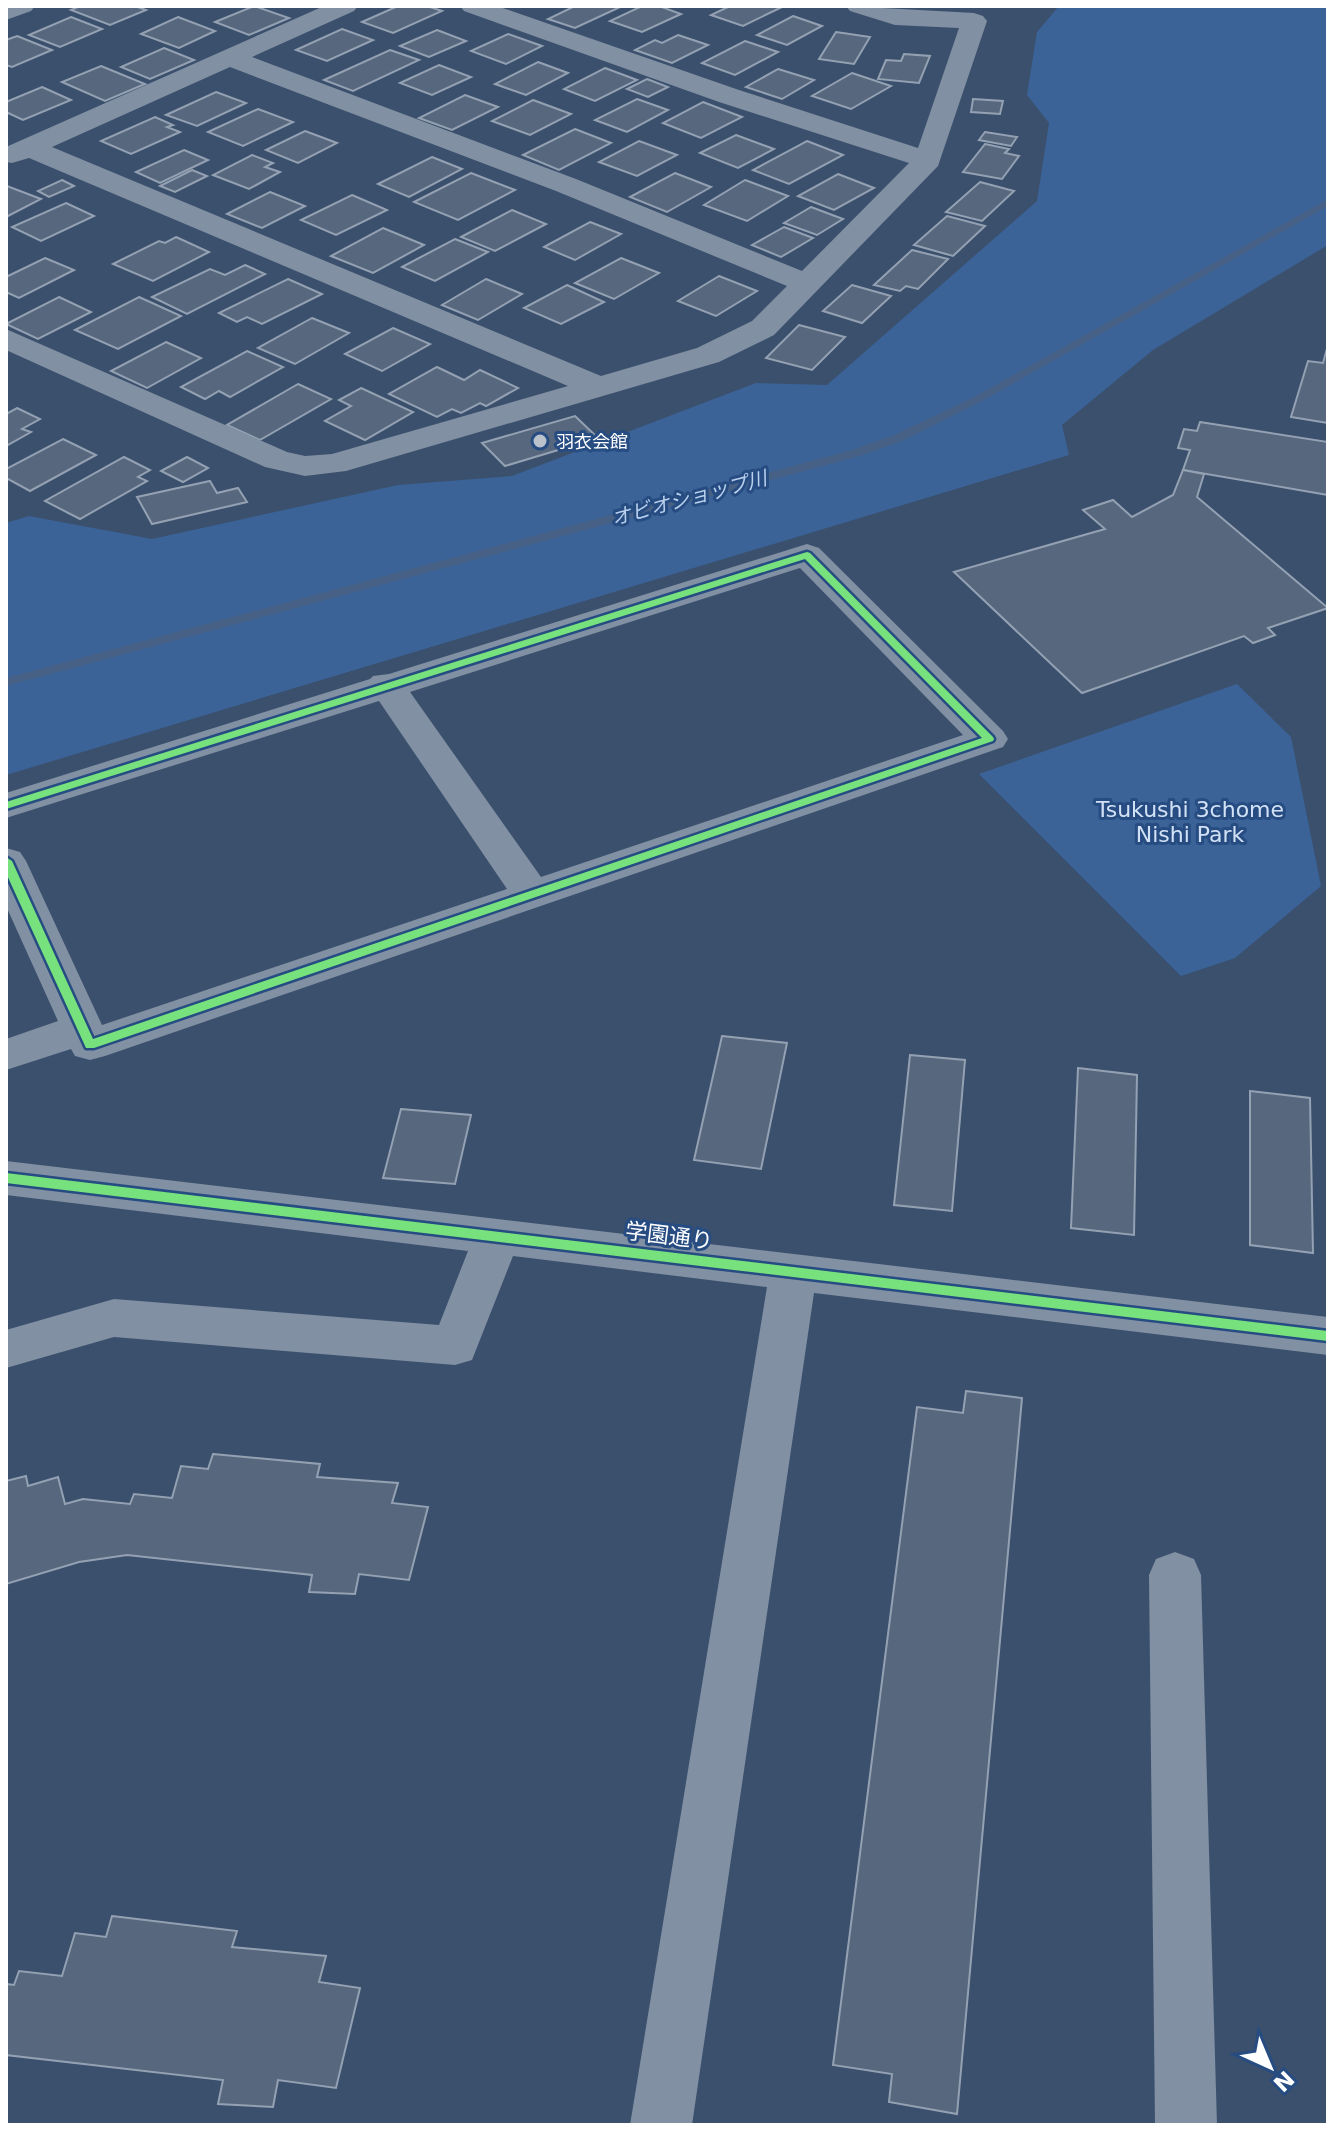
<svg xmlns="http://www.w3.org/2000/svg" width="1334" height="2131" font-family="'DejaVu Sans','Noto Sans JP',sans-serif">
	<rect width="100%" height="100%" fill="#3b506d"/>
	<g fill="#3b6398">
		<path d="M1059,6H1328V245L1153,350L1062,425L1069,455L6,775V523L29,516L152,539L398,485L512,476L756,383L827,385L1037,201L1049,123L1027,95L1037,32Z"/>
		<path d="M1237,684L1291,737L1321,886L1235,958L1181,976L979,774Z"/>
	</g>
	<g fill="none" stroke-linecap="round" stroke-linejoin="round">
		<path fill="#476186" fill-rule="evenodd" d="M1328,199V206L982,401L902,441L860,456L6,686V678L852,450L894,435L974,397Z"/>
	</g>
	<g fill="#56677e" stroke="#94a1b2" stroke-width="2">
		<path d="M80,6H135L146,10L110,25L71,10Z"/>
		<path d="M254,6L289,18L249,35L215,22Z"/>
		<path d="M398,6H427L442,11L393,33L362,22Z"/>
		<path d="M575,6H613L618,8L575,28L548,19Z"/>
		<path d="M642,6H659L681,14L642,32L610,21Z"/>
		<path d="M730,6H784L743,26L711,15Z"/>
		<path d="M793,16L822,26L787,45L757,35Z"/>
		<path d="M71,17L102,29L60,47L29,35Z"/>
		<path d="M178,17L215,31L179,48L141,34Z"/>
		<path d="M342,29L373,40L327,61L296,50Z"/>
		<path d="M437,30L466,41L429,57L400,46Z"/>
		<path d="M836,32L870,37L854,64L819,59Z"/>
		<path d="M508,34L542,46L506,64L471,51Z"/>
		<path d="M678,35L708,45L672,63L635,50L655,40L662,43Z"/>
		<path d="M17,36L52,50L12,67L6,65V40Z"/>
		<path d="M745,41L778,52L735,75L702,63Z"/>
		<path d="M164,48L194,60L150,79L121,67Z"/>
		<path d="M390,50L419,60L353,91L324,80Z"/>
		<path d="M904,54L930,56L919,83L878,79L886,60L901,61Z"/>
		<path d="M538,62L568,73L526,95L495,84Z"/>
		<path d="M439,65L471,77L432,95L400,83Z"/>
		<path d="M101,66L145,84L105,101L62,82Z"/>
		<path d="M605,68L637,80L595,101L564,89Z"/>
		<path d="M778,69L814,80L782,99L746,87Z"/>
		<path d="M852,73L891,86L851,109L812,96Z"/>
		<path d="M647,79L668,87L648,97L627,89Z"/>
		<path d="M42,87L71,100L23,120L6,112V102Z"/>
		<path d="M216,92L246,103L197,126L166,115Z"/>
		<path d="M465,95L498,107L452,130L419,118Z"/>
		<path d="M637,99L668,110L627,132L595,120Z"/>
		<path d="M973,99L1003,101L1000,114L971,112Z"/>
		<path d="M533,100L571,114L530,135L492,121Z"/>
		<path d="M703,102L742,117L701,138L663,123Z"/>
		<path d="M258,109L293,122L243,146L208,132Z"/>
		<path d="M155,117L173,125L167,127L180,132L131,154L101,141Z"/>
		<path d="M575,129L611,143L559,170L523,155Z"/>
		<path d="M305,131L337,143L298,163L266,150Z"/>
		<path d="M985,132L1017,137L1011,146L979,140Z"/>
		<path d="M736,135L774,149L738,168L700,153Z"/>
		<path d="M639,141L677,155L637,176L599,162Z"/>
		<path d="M807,141L843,155L789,184L753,170Z"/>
		<path d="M985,144L1009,149L1005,153L1019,156L1002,179L963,172Z"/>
		<path d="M184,150L208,160L160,183L136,172Z"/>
		<path d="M252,155L273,163L265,167L280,172L249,189L213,175Z"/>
		<path d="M432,157L462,169L409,197L378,184Z"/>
		<path d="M192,170L207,176L175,192L160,186Z"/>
		<path d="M471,173L515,190L458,220L414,202Z"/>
		<path d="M675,173L711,187L667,212L630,197Z"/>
		<path d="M838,174L874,188L834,210L798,196Z"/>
		<path d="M62,180L74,186L49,197L38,191Z"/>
		<path d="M745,180L788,196L747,221L704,205Z"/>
		<path d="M980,182L1014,191L982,221L946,212Z"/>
		<path d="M6,186H7L41,199L6,217Z"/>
		<path d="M270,192L305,206L262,228L227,214Z"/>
		<path d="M352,195L387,210L336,235L301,220Z"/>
		<path d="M66,203L94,216L41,241L12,227Z"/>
		<path d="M811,207L843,219L817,235L784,223Z"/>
		<path d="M512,210L546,224L495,251L461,237Z"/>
		<path d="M947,216L985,226L953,256L914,245Z"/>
		<path d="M590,222L621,234L575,260L544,247Z"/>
		<path d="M784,227L813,238L781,257L752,245Z"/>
		<path d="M383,228L424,245L373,273L331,256Z"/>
		<path d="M176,237L209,252L153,281L113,264L159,241L165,243Z"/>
		<path d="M455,239L488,252L435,281L402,267Z"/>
		<path d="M912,250L948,259L918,289L906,286L900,291L874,285Z"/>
		<path d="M45,258L74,270L19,298L6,292V277Z"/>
		<path d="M621,258L659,273L614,299L575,283Z"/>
		<path d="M245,265L265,274L187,314L152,297L210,269L225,275Z"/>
		<path d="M719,276L757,291L716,316L678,301Z"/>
		<path d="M288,279L322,294L262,324L247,317L237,322L219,313Z"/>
		<path d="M486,279L522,294L478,320L442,305Z"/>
		<path d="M567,285L604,302L561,324L524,308Z"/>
		<path d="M852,285L891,296L862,323L823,311Z"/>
		<path d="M59,297L91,312L38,339L6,324Z"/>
		<path d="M139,297L181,316L118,349L75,330Z"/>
		<path d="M312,318L349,333L295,364L258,348Z"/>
		<path d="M799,325L845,337L812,370L766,358Z"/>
		<path d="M393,328L430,344L382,371L345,354Z"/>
		<path d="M166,342L201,358L147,388L111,371Z"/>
		<path d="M1328,345V423L1291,417L1308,361L1323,363Z"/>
		<path d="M247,351L283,367L230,397L219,391L205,399L181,387Z"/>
		<path d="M437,367L464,380L480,370L518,388L486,406L480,403L461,413L452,409L437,417L389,394Z"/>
		<path d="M298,384L331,399L260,440L227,425Z"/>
		<path d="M361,388L413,412L365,440L325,421L351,406L339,400Z"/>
		<path d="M17,408L40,419L22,429L31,432L6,446V414Z"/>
		<path d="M575,416L598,438L505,466L482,443Z"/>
		<path d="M1200,422L1328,442V495L1183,470L1190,450L1178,448L1184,429L1197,431Z"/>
		<path d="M63,439L96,455L30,491L6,478V469Z"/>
		<path d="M124,457L150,470L138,477L147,481L80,519L45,501Z"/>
		<path d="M187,457L208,468L183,482L161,471Z"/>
		<path d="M1183,470L1204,474L1197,497L1328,608L1268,628L1275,635L1253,643L1244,636L1082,693L954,572L1105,529L1083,510L1113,500L1132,517L1173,495Z"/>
		<path d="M210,481L217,493L238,488L247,502L152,524L137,497Z"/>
		<path d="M722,1036L787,1043L761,1169L694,1160Z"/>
		<path d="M910,1055L965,1060L952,1211L894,1205Z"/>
		<path d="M1078,1068L1137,1075L1134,1235L1071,1228Z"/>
		<path d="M1250,1091L1310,1098L1313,1253L1250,1245Z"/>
		<path d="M401,1109L471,1115L455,1184L383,1178Z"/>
		<path d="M966,1391L1022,1398L957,2114L889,2102L892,2074L833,2065L917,1407L963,1413Z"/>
		<path d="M213,1454L320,1464L317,1477L398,1483L392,1503L428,1507L409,1580L359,1574L355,1594L309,1592L312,1575L127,1555L79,1562L6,1584V1481L26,1476L28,1486L58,1477L65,1504L83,1499L130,1504L134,1494L172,1498L181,1466L208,1469Z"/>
		<path d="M112,1916L237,1931L232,1947L326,1956L319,1982L360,1988L336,2088L278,2080L273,2107L218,2104L223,2080L6,2055V1984L14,1985L19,1971L62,1976L75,1933L106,1937Z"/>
	</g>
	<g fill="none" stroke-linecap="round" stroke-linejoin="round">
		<g fill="#8190a3" fill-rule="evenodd">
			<path d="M6,6H35L31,11L6,20Z"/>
			<path d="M324,6H358L354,11L252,57L576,179L802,271L909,163L719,102L464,11L460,6H497L739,90L918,148L959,28L895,25L850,11L846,6L974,13L983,16L987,21L938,166L774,335L719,362L346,471L305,476L265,467L6,350V329L287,452L305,456L332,454L568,386L29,158L12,163L6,162V147ZM230,67L556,191L787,286L752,321L697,348L601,376L52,147Z"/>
			<path d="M807,544L819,548L1003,731L1008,739L1003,747L105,1056L90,1060L75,1056L71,1049L6,1070V1039L58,1021L6,906V848L20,852L26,861L102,1025L507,889L379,701L6,818V793L370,679L373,676L389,674ZM800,568L963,735L541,877L410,692Z"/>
			<path d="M6,1161L1328,1317V1355L814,1293L692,2125H630L767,1287L513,1256L472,1360L455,1365L114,1337L6,1368V1330L114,1299L439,1325L468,1251L6,1195Z"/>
			<path d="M1175,1552L1194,1559L1201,1575L1217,2125H1155L1149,1575L1156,1559Z"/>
		</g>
		<g stroke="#264c82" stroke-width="5">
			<g id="cycleway">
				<path d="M807,552L810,553L993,737L994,739L993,741L94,1048H86L6,873V857L12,861L93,1039L982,738L805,559L6,809V802Z"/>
				<path d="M6,1173L1328,1331V1341L6,1183Z"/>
			</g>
		</g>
		<use href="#cycleway" fill="#77e17e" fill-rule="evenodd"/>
	</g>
	<circle fill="#bac2cc" stroke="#264c82" stroke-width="3" cx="540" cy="441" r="8"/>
	<g text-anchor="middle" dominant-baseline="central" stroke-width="6" stroke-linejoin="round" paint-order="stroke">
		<g font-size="18" fill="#fff" stroke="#264c82" text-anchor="start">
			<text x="556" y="441">羽衣会館</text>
		</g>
		<g font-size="20" font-style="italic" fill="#bad1ee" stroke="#264c82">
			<text transform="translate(689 498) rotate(-15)">オビオショップ川</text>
		</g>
		<g font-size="22" fill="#d2e1f5" stroke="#264c82">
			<text x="1190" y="809">Tsukushi 3chome<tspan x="1190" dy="25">Nishi Park</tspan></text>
		</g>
		<g font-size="22" fill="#fff" stroke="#264c82">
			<text transform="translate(669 1236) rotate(7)">学園通り</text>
		</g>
	</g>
	<rect width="1334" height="2131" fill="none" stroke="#ffffff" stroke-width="16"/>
	<g transform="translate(1270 2067) rotate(136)" stroke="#264c82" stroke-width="6" paint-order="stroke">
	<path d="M0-6L14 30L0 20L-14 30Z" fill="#ffffff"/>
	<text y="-12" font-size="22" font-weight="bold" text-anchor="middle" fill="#ffffff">N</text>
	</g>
</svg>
